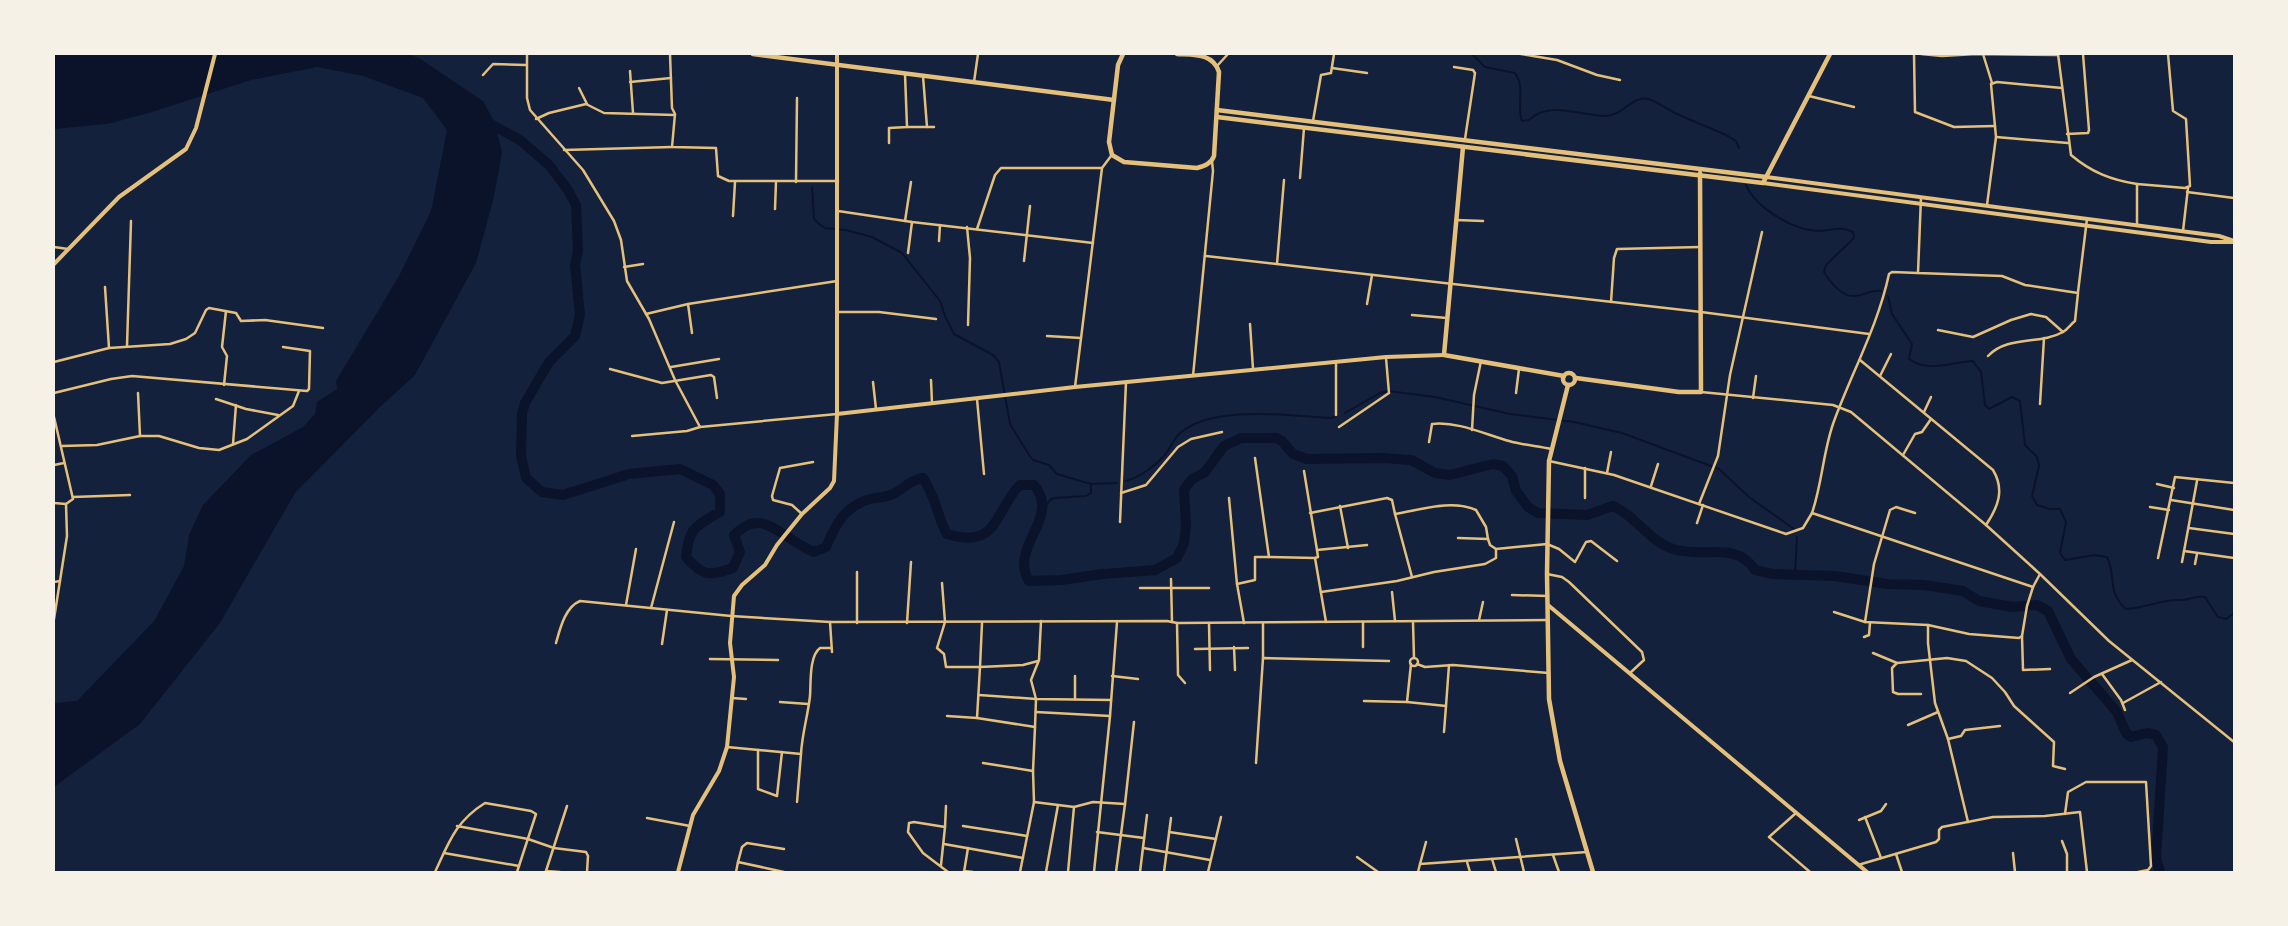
<svg xmlns="http://www.w3.org/2000/svg" width="2288" height="926" font-family="'Nunito Sans',sans-serif">
	<rect width="100%" height="100%" fill="#14213d"/>
	<path fill="#0b132b" d="M54,54H408L419,58L483,101L494,121L502,152L494,197L476,263L415,375L379,408L295,493L220,623L140,724L54,787V703L77,701L154,621L184,566L189,535L203,505L251,455L303,427L315,414L317,402L337,389L336,381L399,276L431,211L447,130L423,98L363,76L317,67L251,80L149,113L107,124L54,129Z"/>
	<g fill="none" stroke-linecap="round" stroke-linejoin="round">
		<g stroke="#0b132b" stroke-width="2">
			<path d="M1472,54L1485,67L1515,73C1526,89 1516,104 1522,121L1529,120C1550,100 1580,116 1606,116C1622,116 1633,95 1648,99C1657,101 1666,109 1675,113C1692,121 1711,128 1728,136L1736,141L1739,148"/>
			<path d="M1746,185C1756,208 1794,231 1820,231C1833,230 1842,226 1853,232L1854,238L1826,265L1824,272C1830,282 1842,297 1854,296C1865,296 1868,289 1881,291"/>
			<path d="M812,187L814,219L819,224L825,228L846,230L872,237L902,253L940,301L945,316L954,334L993,355L999,362L1010,424L1029,455L1033,460L1049,465L1057,474L1091,484L1117,483"/>
			<path d="M1888,296L1892,314L1912,344L1909,359C1928,373 1952,362 1973,361L1981,372L1985,405L1989,409L2012,397L2020,401L2025,445L2037,457L2039,466L2032,496L2037,505L2050,509H2060L2066,522L2060,553L2065,560L2094,555L2107,557C2117,577 2106,591 2126,609C2146,608 2161,599 2181,600C2190,600 2196,595 2205,597L2218,617L2226,619L2234,613"/>
			<path d="M1345,413L1380,393L1388,391L1435,397L1510,414L1574,422L1622,433L1719,469L1749,497L1794,529"/>
			<path d="M1126,481C1140,477 1155,466 1164,456C1170,449 1173,440 1179,434C1212,404 1290,416 1331,418L1337,416"/>
			<path d="M1044,509L1050,500L1054,498L1086,496L1091,493V484"/>
			<path d="M1795,574L1797,537"/>
		</g>
		<path stroke="#0b132b" stroke-width="10" d="M485,121L520,140L549,165L568,190L576,205L578,251L575,265L580,315L575,336L549,362L525,403L522,414L521,456L526,478L542,492L563,495L629,474L680,469L713,485L720,494V512C694,527 689,528 686,557C703,577 710,576 733,568L740,552L734,535C741,529 749,522 759,523C773,523 797,546 814,552L826,547C835,525 845,506 870,499C878,497 885,498 893,494C904,489 911,479 923,478C937,499 936,514 947,534C999,550 994,511 1020,485H1034C1062,517 1008,548 1029,581L1061,580L1103,574L1155,570L1177,558L1184,543L1186,525L1184,490L1191,480L1205,472L1224,446L1241,438H1276L1282,441L1293,454L1307,459L1383,458L1411,460L1435,473L1450,475L1493,464L1503,466L1512,476L1516,491L1528,507L1538,513L1587,515L1613,506C1636,516 1649,541 1673,549C1704,559 1735,540 1755,570L1773,574L1835,576L1887,584L1924,585L1963,591L1979,601L2012,607L2037,605L2048,611L2071,659L2117,712L2126,733L2131,737L2147,733L2156,735L2163,747L2156,859L2160,872"/>
		<g stroke="#e5c07b" stroke-width="2.5">
			<path d="M527,54V98L530,110L583,170L614,221L621,240L627,281L649,319L675,380L700,427L837,414"/>
			<path d="M670,54L672,108L675,114L672,147L716,148L718,176L729,181H838"/>
			<path d="M1521,54L1557,60L1597,75L1620,80"/>
			<path d="M1914,54L1915,112L1954,127L1995,126"/>
			<path d="M1921,54L1942,56L1976,54L2058,55"/>
			<path d="M1983,54L1992,83"/>
			<path d="M2058,54L2071,155C2091,172 2111,180 2137,184"/>
			<path d="M1217,66L1228,54"/>
			<path d="M1454,67L1473,70L1475,73L1465,139"/>
			<path d="M1332,68L1367,73"/>
			<path d="M630,71L633,113"/>
			<path d="M483,75L493,64L526,65"/>
			<path d="M923,76L927,127"/>
			<path d="M630,82L671,78"/>
			<path d="M974,82L978,54"/>
			<path d="M579,88L587,104"/>
			<path d="M1809,96L1854,107"/>
			<path d="M536,119L549,113L586,104L604,113L675,115"/>
			<path d="M1313,121L1321,75L1331,73L1334,54"/>
			<path d="M907,127H934"/>
			<path d="M2067,134L2088,133L2089,130L2083,54"/>
			<path d="M1996,137L2068,143"/>
			<path d="M889,143V128L907,127L905,74"/>
			<path d="M564,150L672,147"/>
			<path d="M1300,178L1304,128"/>
			<path d="M796,182L797,98"/>
			<path d="M2187,192L2234,198"/>
			<path d="M1921,197L1918,273L2002,276L2025,285L2078,293L2075,321C2071,324 2068,329 2063,332C2040,345 2008,335 1988,356"/>
			<path d="M1987,205L1996,137L1991,84L1997,82L2062,88"/>
			<path d="M775,209L776,182"/>
			<path d="M838,211L912,222L1093,243"/>
			<path d="M733,216L735,182"/>
			<path d="M1456,220L1483,221"/>
			<path d="M905,221L911,182"/>
			<path d="M2137,226V184L2185,188L2190,186L2186,119L2173,111L2168,54"/>
			<path d="M967,227L970,258L968,325"/>
			<path d="M977,229L995,175L1001,168H1102"/>
			<path d="M2183,231L2188,188"/>
			<path d="M939,241L940,225"/>
			<path d="M54,247L68,249"/>
			<path d="M908,253L912,222"/>
			<path d="M1206,256L1701,312L1869,334"/>
			<path d="M1024,261L1030,206"/>
			<path d="M1277,264L1284,180"/>
			<path d="M624,267L643,264"/>
			<path d="M105,287L109,348"/>
			<path d="M2078,292L2087,219"/>
			<path d="M1611,302L1614,258L1617,249L1700,247"/>
			<path d="M688,304L692,333"/>
			<path d="M1367,304L1372,275"/>
			<path d="M838,312H879L936,319"/>
			<path d="M646,314L688,304L837,281"/>
			<path d="M1412,315L1447,318"/>
			<path d="M1250,324L1253,369"/>
			<path d="M1938,330L1973,337L2011,320L2031,314L2046,317L2063,332"/>
			<path d="M1047,336L1081,338"/>
			<path d="M127,346L131,221"/>
			<path d="M1860,360L1993,470C2005,490 1998,507 1986,525"/>
			<path d="M54,362L109,348L170,344L186,339L195,333L206,310L209,308L236,313L241,321L265,320L323,328"/>
			<path d="M671,367L719,359"/>
			<path d="M610,369L662,383L711,375L714,377L717,398"/>
			<path d="M1193,376L1213,171L1212,161"/>
			<path d="M1880,376L1891,354"/>
			<path d="M931,380L932,403"/>
			<path d="M873,382L876,409"/>
			<path d="M224,385L227,356L222,347L226,311"/>
			<path d="M1075,387L1102,168L1111,156"/>
			<path d="M1701,392L1833,405L1851,412L1986,525L2040,574L2109,641L2234,742"/>
			<path d="M54,393L111,379L132,376L307,391L309,389L310,351L283,347"/>
			<path d="M138,393L140,436"/>
			<path d="M1516,393L1519,369"/>
			<path d="M1753,398L1756,376"/>
			<path d="M216,399L246,409L278,415"/>
			<path d="M977,399L984,474"/>
			<path d="M2040,404L2044,338"/>
			<path d="M1924,412L1931,397"/>
			<path d="M1336,415V362"/>
			<path d="M54,417L73,499L66,504L54,503"/>
			<path d="M1339,427L1389,393L1386,358"/>
			<path d="M1472,430L1474,395L1481,361"/>
			<path d="M632,436L687,431L700,427"/>
			<path d="M1429,442L1432,424C1457,421 1484,434 1509,441C1523,445 1537,446 1551,449"/>
			<path d="M233,444L236,405"/>
			<path d="M62,446L97,445L140,436H159L199,448L219,450L247,439L293,406L299,391"/>
			<path d="M1903,455L1915,434L1922,432L1931,419"/>
			<path d="M1549,461L1614,475L1786,534L1803,528L1812,513L2033,587L2027,606L2022,636L2019,638L1969,634L1928,625V643L1935,703L1948,739L1968,822"/>
			<path d="M54,465L64,463"/>
			<path d="M1585,468V498"/>
			<path d="M1304,471L1317,550L1318,557L1315,558L1326,622"/>
			<path d="M1607,473L1611,452"/>
			<path d="M2157,484L2174,488"/>
			<path d="M1651,486L1658,464"/>
			<path d="M1121,493L1146,485L1178,447L1191,439L1222,432"/>
			<path d="M73,497L130,495"/>
			<path d="M1229,498L1237,584"/>
			<path d="M2171,500L2234,510"/>
			<path d="M1699,504L1718,456L1730,375L1762,232"/>
			<path d="M1340,506L1348,548"/>
			<path d="M2150,507L2169,510"/>
			<path d="M1310,513L1387,498L1392,500L1395,514C1420,510 1451,499 1476,510L1486,527L1488,539"/>
			<path d="M1812,513C1822,484 1823,453 1833,424C1851,374 1878,326 1889,274L1892,272L1918,273"/>
			<path d="M802,514L792,505L773,500L772,496L780,468L813,462"/>
			<path d="M1395,514L1412,577"/>
			<path d="M1120,522L1126,382"/>
			<path d="M1697,523L1703,505"/>
			<path d="M2189,528L2234,534"/>
			<path d="M1458,538L1488,539L1490,545L1496,549"/>
			<path d="M1317,550L1367,545"/>
			<path d="M2184,551L2234,558"/>
			<path d="M1269,557L1315,558"/>
			<path d="M2158,558L2175,477L2234,483"/>
			<path d="M2182,562L2197,481"/>
			<path d="M2195,564L2197,554"/>
			<path d="M1547,574L1562,577L1569,582L1642,652L1644,660L1630,673"/>
			<path d="M1171,579L1172,622"/>
			<path d="M54,582L60,581"/>
			<path d="M942,583L945,622L937,648L944,654L946,667H980L977,718"/>
			<path d="M2033,587L2040,574"/>
			<path d="M1140,588H1209"/>
			<path d="M1321,592L1397,581L1434,572L1485,564L1496,558V549L1547,544L1559,549L1575,562L1586,542L1591,541L1617,561"/>
			<path d="M1392,592L1395,621"/>
			<path d="M1512,595L1548,596"/>
			<path d="M626,605L636,549"/>
			<path d="M651,608L674,522"/>
			<path d="M1834,612L1865,622L1928,625"/>
			<path d="M54,619L67,536L66,504"/>
			<path d="M1479,620L1483,602"/>
			<path d="M1041,621L1039,660L1031,680L1036,699L1111,700"/>
			<path d="M830,622L832,652"/>
			<path d="M1363,622V647"/>
			<path d="M1413,622L1414,658"/>
			<path d="M1865,622L1874,564L1890,510L1896,507L1915,513"/>
			<path d="M857,623V572"/>
			<path d="M907,623L911,562"/>
			<path d="M982,623L980,667L1023,665L1038,661"/>
			<path d="M1177,623L1178,675L1185,683"/>
			<path d="M1209,623L1210,670"/>
			<path d="M1244,623L1237,584L1255,580V557H1269L1255,458"/>
			<path d="M1263,624V658"/>
			<path d="M2022,636L2023,670L2050,669"/>
			<path d="M1864,637L1869,635L1870,623"/>
			<path d="M556,643C560,629 565,607 580,601L731,616L830,622L1167,621L1177,623L1548,620"/>
			<path d="M662,644L667,610"/>
			<path d="M1234,647L1235,670"/>
			<path d="M1195,649L1248,648"/>
			<path d="M1873,653L1897,663L1947,658L1966,661L1992,678L2005,692L2014,706L2054,742L2053,766L2065,769"/>
			<circle cx="1414" cy="662" r="4"/>
			<path d="M710,659L778,660"/>
			<path d="M1897,663L1892,668L1893,692L1898,694H1921"/>
			<path d="M1411,664L1407,702L1446,706L1449,665"/>
			<path d="M1417,664L1425,667L1453,665L1549,673"/>
			<path d="M2102,674L2121,700L2125,710"/>
			<path d="M1112,676L1138,679"/>
			<path d="M2070,693L2094,677L2132,660"/>
			<path d="M732,698L746,699"/>
			<path d="M1075,699V676"/>
			<path d="M1364,701L1407,702"/>
			<path d="M780,702L808,704"/>
			<path d="M2123,703L2161,682"/>
			<path d="M1036,712L1110,716"/>
			<path d="M947,716L977,718L1035,727L1036,699L979,695"/>
			<path d="M1908,725L1938,712"/>
			<path d="M1444,732L1446,706"/>
			<path d="M1948,739L1961,736L1965,730L2000,726"/>
			<path d="M727,747L801,754L797,802"/>
			<path d="M758,750V789L777,796L782,752"/>
			<path d="M801,754C802,734 808,715 810,696C811,683 809,656 820,648H831"/>
			<path d="M983,763L1033,771"/>
			<path d="M1256,763L1263,658L1389,661"/>
			<path d="M1034,802L1033,771L1035,727"/>
			<path d="M1796,813L1769,837L1810,872"/>
			<path d="M2065,814L2068,792L2086,782H2146L2151,866L2148,870L2138,872"/>
			<path d="M1865,817L1881,858"/>
			<path d="M647,818L690,826"/>
			<path d="M1859,820L1881,811L1886,804"/>
			<path d="M457,826L528,839L554,848L586,852L588,856L587,872"/>
			<path d="M963,826L1027,836"/>
			<path d="M945,827L946,806"/>
			<path d="M1097,832L1144,838"/>
			<path d="M1169,832L1216,839"/>
			<path d="M1516,839L1524,872"/>
			<path d="M2062,841L2067,854V872"/>
			<path d="M944,844L1023,858"/>
			<path d="M1143,848L1210,860"/>
			<path d="M444,853L519,866"/>
			<path d="M2013,853L2015,872"/>
			<path d="M1896,854L1902,872"/>
			<path d="M1553,855L1559,872"/>
			<path d="M1357,857L1378,872"/>
			<path d="M1492,859L1496,872"/>
			<path d="M738,862L742,847L747,843L784,849"/>
			<path d="M1467,862L1470,872"/>
			<path d="M1420,864L1426,842"/>
			<path d="M941,865L945,827L914,822L909,823L908,832L923,853L948,872"/>
			<path d="M1858,865L1936,842L1939,839V830L1942,827L1993,817L2045,816L2080,812L2087,872"/>
			<path d="M546,871L567,806"/>
			<path d="M546,871L560,872"/>
			<path d="M964,871L973,872"/>
			<path d="M435,872C449,842 456,821 485,803L531,811L536,814L517,872"/>
			<path d="M736,872L738,862L784,872"/>
			<path d="M964,872L968,848"/>
			<path d="M1020,872L1034,802L1074,807L1093,802L1125,804L1134,722"/>
			<path d="M1046,872L1058,805"/>
			<path d="M1068,872L1074,807"/>
			<path d="M1094,872L1110,716L1117,622"/>
			<path d="M1116,872L1125,804"/>
			<path d="M1140,872L1147,815"/>
			<path d="M1164,872L1171,818"/>
			<path d="M1208,872L1221,817"/>
			<path d="M1418,872L1420,864L1587,852"/>
		</g>
		<g stroke="#e5c07b" stroke-width="4">
			<path d="M837,414L1075,387L1386,357L1444,355"/>
			<path d="M1548,605L1867,872"/>
			<path d="M678,872L693,815L719,771L727,747L734,677L730,643L734,596L742,585L765,565L777,545L802,514L830,488L834,481L837,414V54"/>
		</g>
		<g stroke="#e5c07b" stroke-width="4">
			<path d="M1766,177L2219,236L2234,241"/>
			<path d="M1763,183L2211,242H2234"/>
			<path d="M54,264L119,197L186,149L196,128L215,54"/>
		</g>
		<g stroke="#e5c07b" stroke-width="4.5">
			<path d="M753,54L1114,100"/>
			<path d="M1123,54L1118,65L1109,142L1112,155L1124,162L1197,168C1204,166 1211,164 1214,156L1219,72C1213,53 1194,55 1177,54"/>
			<path d="M1217,110L1766,177"/>
			<path d="M1217,117L1763,183L1830,54"/>
			<path d="M1463,147L1444,355L1564,376"/>
			<circle cx="1569" cy="379" r="6"/>
			<path d="M1576,378L1679,392H1701L1700,173"/>
			<path d="M1568,385L1549,461L1547,574L1549,699L1560,761L1593,872"/>
		</g>
	</g>
	<rect width="2288" height="926" fill="none" stroke="#f6f1e7" stroke-width="110"/>
</svg>
